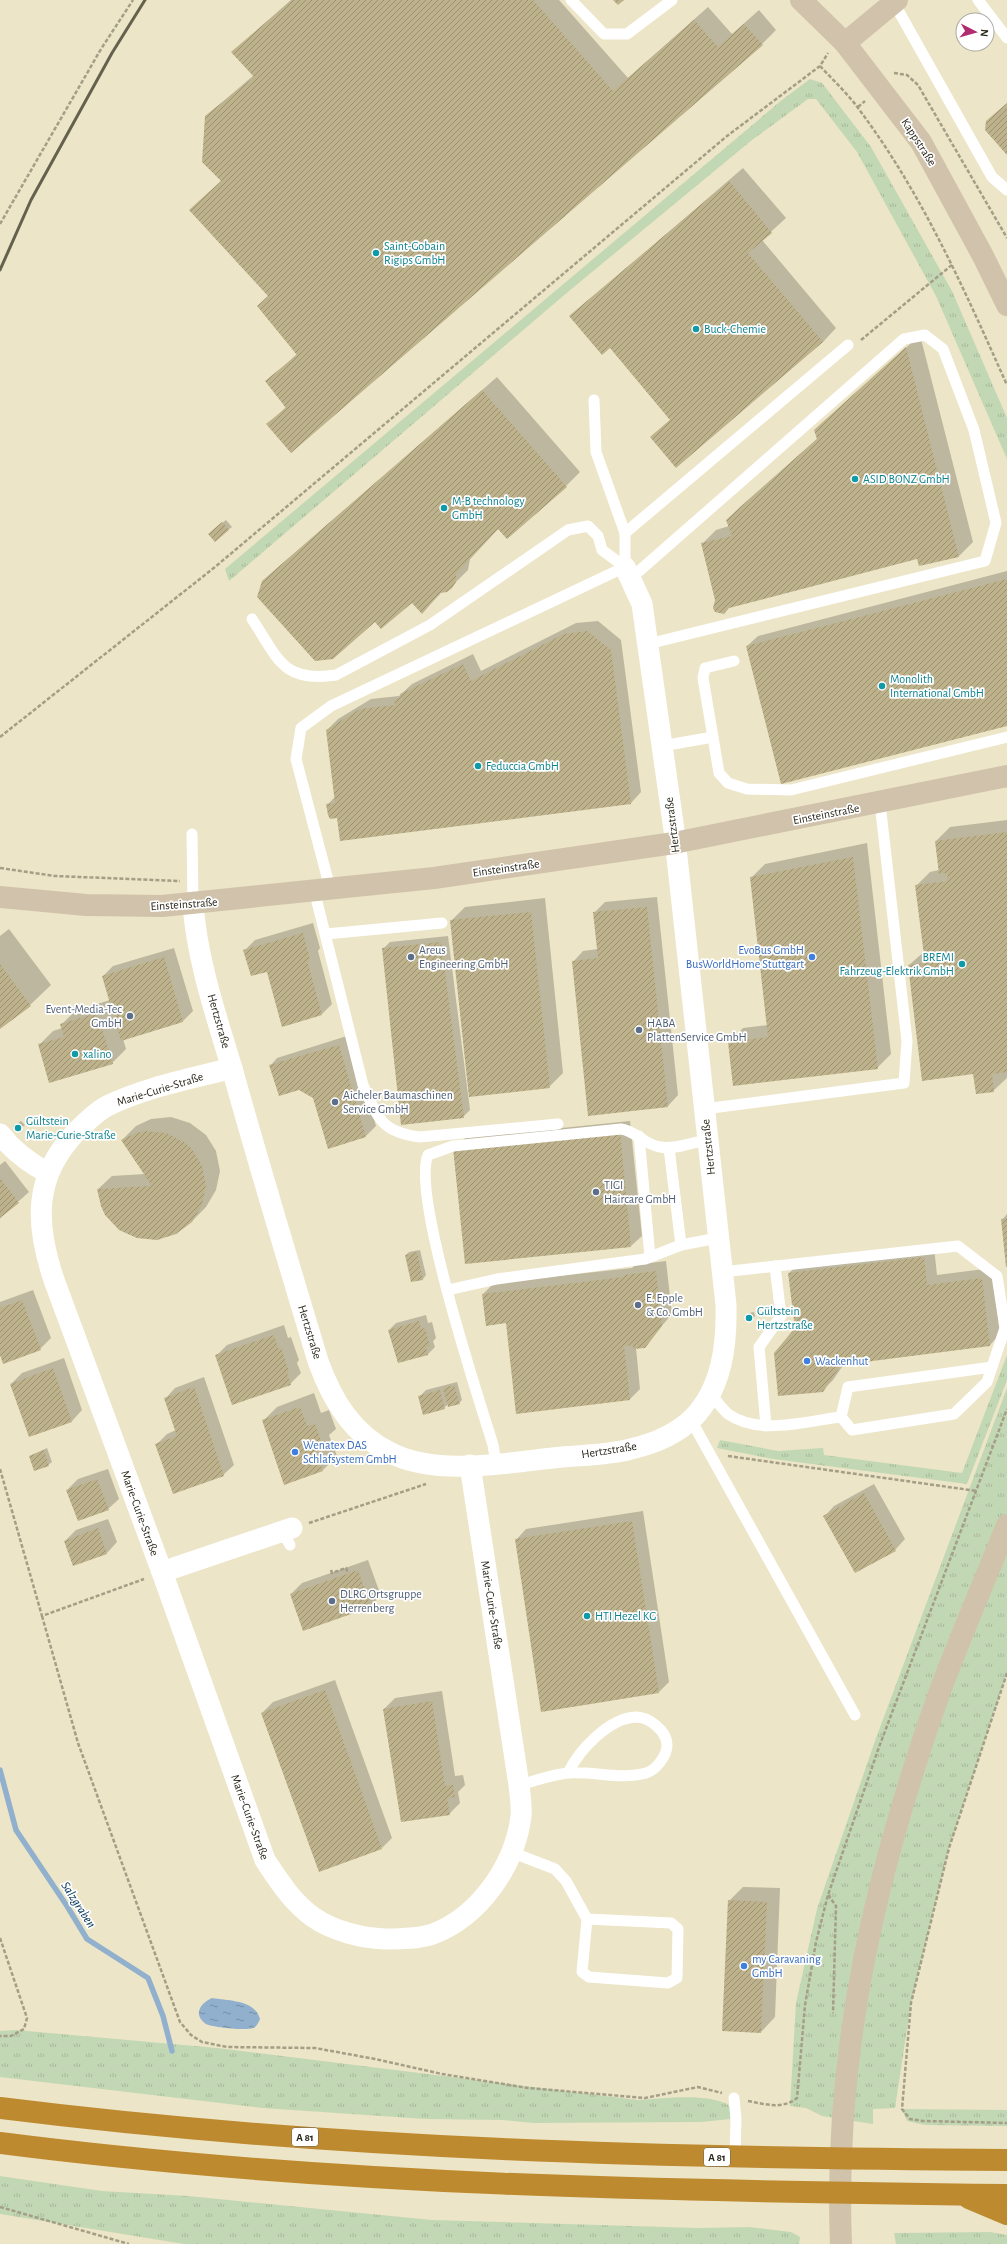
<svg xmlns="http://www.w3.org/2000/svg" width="1007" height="2244" font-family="'Alegreya Sans',sans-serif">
	<defs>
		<pattern id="grass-tufts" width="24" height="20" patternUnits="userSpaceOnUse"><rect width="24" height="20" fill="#c2d8b4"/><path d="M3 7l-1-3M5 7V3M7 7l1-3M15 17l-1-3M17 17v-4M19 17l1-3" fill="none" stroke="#a7b99a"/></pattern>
		<pattern id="water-ripples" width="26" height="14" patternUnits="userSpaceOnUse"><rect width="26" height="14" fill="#91b0cd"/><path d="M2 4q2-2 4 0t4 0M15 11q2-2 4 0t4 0" fill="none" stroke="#778fa6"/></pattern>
		<pattern id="building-hatch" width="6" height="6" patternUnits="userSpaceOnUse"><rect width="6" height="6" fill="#bdb28b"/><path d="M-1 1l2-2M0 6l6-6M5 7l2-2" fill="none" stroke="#9a9171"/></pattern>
	</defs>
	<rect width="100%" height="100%" fill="#ede5c7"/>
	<g fill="url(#grass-tufts)">
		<path d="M810,79L822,83L871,147L952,291L1007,418V459L936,296L857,152L816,99H808L752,140L569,291L229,581L225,569L782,100Z"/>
		<path d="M1007,1355V1380L967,1484L773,1459L717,1448L720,1440L778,1451L823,1448L824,1455L962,1473Z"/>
		<path d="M1007,1388V1673L949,1848L911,2003L895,2108L873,2109V2124L822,2116L806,2108L790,2106L796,2003L817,1909L876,1738Z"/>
		<path d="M16,2030L217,2048L638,2100C664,2099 708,2092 730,2106V2119L701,2122L533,2123L502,2120L426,2119L262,2108L0,2077V2031Z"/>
		<path d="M902,2109L1007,2110V2126L925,2125L907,2121Z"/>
		<path d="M0,2176L102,2191L188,2196L432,2220L698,2228L749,2227L791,2232L800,2237L799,2244H184L0,2214Z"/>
		<path d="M990,2232L1007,2235V2244H896L894,2233Z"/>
	</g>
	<path fill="url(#water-ripples)" d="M212,1998C230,2001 255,2000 260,2019C259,2021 257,2026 255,2027C250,2032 211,2027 206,2024C192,2014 201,2003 212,1998Z"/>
	<g fill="#0003">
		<path d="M291,0H559L628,78L708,7L732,34L759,10L776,30L762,44L268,424L286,407L267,381L297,354L269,295L191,210L222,181L206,116L254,75L232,52Z"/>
		<path d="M743,168L786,218L762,240L836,328L823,342L651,437L671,419L610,347L571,316Z"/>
		<path d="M920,335L973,542L959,556L918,558L716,600L702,544L716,530L729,526L727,520L741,506L818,438L815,430Z"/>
		<path d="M497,377L580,472L566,486L499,528L470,559L468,570L449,589L442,592L422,613L412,601L375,621L263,582Z"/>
		<path d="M226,520L232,527L228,530L212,531Z"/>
		<path d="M1007,571V725L747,646L758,636Z"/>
		<path d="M598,621L621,640L641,792L631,803L338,817L327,805L335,797L327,730L338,719L371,699L399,696L412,684L473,654L481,671L576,623Z"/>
		<path d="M1007,820V1078L993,1091L974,1073L909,965L925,951L916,886L930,872L939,870L936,841L950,827Z"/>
		<path d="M867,843L891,1054L877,1068L729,1042L743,1028L768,1025L751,878L765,864Z"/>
		<path d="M657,897L678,1095L668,1106L589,1114L573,962L583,951L598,949L594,913L605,902Z"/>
		<path d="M545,898L563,1073L549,1087L451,921L465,907Z"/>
		<path d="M313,923L320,948L318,951L332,1004L322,1014L283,1025L268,971L245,950L255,940Z"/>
		<path d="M9,929L51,985L30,1005L0,1028V936Z"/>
		<path d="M448,936L470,1110L463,1117L383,949L390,942Z"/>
		<path d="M174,948L193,1011L183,1021L123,1039L126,1049L112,1063L39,1045L53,1031L62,1028L61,1025L75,1011L110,1000L103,976L113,966Z"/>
		<path d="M350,1035L376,1126L366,1136L271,1065L277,1058Z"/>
		<path d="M171,1117L190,1123L206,1135L216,1151L220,1171L216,1190L206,1207L191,1222L157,1239H147L128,1234L98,1189L112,1176L145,1174L122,1140L136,1126L151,1119Z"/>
		<path d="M21,1121L25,1125L21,1128L18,1123Z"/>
		<path d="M630,1121L642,1236L631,1246L466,1263L455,1148L465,1138Z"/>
		<path d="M5,1161L29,1192L0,1218V1165Z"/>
		<path d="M1007,1214V1267L1002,1220Z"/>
		<path d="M934,1247L937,1275L992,1268L1000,1334L990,1345L844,1364L833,1380L822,1391L796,1328L789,1273L800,1263Z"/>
		<path d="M420,1250L426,1275L423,1279L412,1281L406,1255L409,1252Z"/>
		<path d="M666,1261L672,1314L644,1347L636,1348L640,1389L630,1399L507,1322L483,1294L494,1283L632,1268L635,1265Z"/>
		<path d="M33,1290L51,1338L40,1349L0,1352V1302Z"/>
		<path d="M754,1312L755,1316L752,1320L746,1316L749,1313Z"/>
		<path d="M426,1315L428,1323L432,1322L436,1338L433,1341L435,1347L428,1354L398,1362L389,1330L396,1323Z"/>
		<path d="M284,1325L288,1338L291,1337L299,1360L297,1363L301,1373L290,1384L217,1355L227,1345Z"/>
		<path d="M64,1358L82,1410L72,1421L30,1436L11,1384L22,1373Z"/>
		<path d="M204,1377L234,1465L223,1475L157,1444L167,1434L176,1430L165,1399L175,1388Z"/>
		<path d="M457,1382L462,1400L459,1403L448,1404L444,1408L419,1397L426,1390Z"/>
		<path d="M314,1393L321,1413L329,1410L336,1429L329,1435L337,1456L323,1470L263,1421L277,1407Z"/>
		<path d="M47,1448L52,1462L48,1465L30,1456Z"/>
		<path d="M108,1469L119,1499L108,1509L67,1490L78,1479Z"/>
		<path d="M874,1484L905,1539L895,1550L824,1517L834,1506Z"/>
		<path d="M643,1511L669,1682L659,1692L516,1540L526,1529Z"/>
		<path d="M108,1519L117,1542L107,1553L65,1541L76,1530Z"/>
		<path d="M368,1560L381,1596L370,1606L291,1594L302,1583Z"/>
		<path d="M335,1680L392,1838L382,1848L262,1713L273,1702Z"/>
		<path d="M442,1691L455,1776L463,1775L465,1785L458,1792L460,1803L449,1814L384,1709L395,1698Z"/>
		<path d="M743,1887L780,1888L775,2017L761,2032L729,1901Z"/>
	</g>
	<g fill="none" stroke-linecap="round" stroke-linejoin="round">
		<path stroke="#91b0cd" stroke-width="5.5" d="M0,1770L16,1830L67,1906L87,1939L148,1978L163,2016L172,2051"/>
	</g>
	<g fill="url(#building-hatch)">
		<path d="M292,0H533L613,91L694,20L718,47L744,24L763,45L291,453L266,424L286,408L265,381L297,355L257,306L268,296L189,210L221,181L202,162L205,116L254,77L231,52Z"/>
		<path d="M613,0H624L618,5Z"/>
		<path d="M1007,103V155L985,130L986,121Z"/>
		<path d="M729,181L772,233L748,253L823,342L676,468L650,437L670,420L610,348L602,355L569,316Z"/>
		<path d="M906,347L959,557L919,566L917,559L729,608L724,614L715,612L713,608L715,600L701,543L732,536L726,520L817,439L814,430Z"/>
		<path d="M482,390L567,487L507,539L498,529L456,574V582L452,588L447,592L440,593L422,614L412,603L381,629L375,622L333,659L315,661L257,597L262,581Z"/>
		<path d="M222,522L229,530L215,542L208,534Z"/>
		<path d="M1007,579V726L781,784L746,646Z"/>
		<path d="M587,631L611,650L631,804L340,841L337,818L330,819L328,815L326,804L335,803L326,730L360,709L395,705L394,700L401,697L400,694L463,664L471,681L564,634Z"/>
		<path d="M1007,832V1072L992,1074L994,1092L976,1094L973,1074L922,1081L908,965L925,963L915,885L948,881L947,873L939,874L935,841Z"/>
		<path d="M853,857L878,1069L733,1086L728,1042L768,1037L750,877Z"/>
		<path d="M647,907L668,1107L588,1116L572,961L598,958L593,912Z"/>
		<path d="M531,912L550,1088L469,1097L450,920Z"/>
		<path d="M303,933L310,960H307L322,1015L282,1027L267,972L251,976L243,950Z"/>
		<path d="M441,942L464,1118L401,1125L382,948Z"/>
		<path d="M164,957L183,1022L121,1041L102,976Z"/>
		<path d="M0,964L31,1006L0,1029Z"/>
		<path d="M97,1013L113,1064L49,1083L38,1044L64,1037L60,1024Z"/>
		<path d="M339,1045L366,1137L328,1149L313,1098L299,1090L279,1096L269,1065Z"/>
		<path d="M18,1123L22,1129L18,1132L13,1126Z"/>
		<path d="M146,1131L166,1133L184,1142L192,1149L202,1166L206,1185L202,1205L192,1222L176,1234L157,1240L137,1238L119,1230L105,1215L101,1206L97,1189L152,1186L121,1140L136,1133Z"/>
		<path d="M620,1131L631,1247L465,1264L453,1148Z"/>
		<path d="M0,1178L19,1203L0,1218Z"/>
		<path d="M1007,1218V1267H1006L1001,1219Z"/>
		<path d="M417,1252L423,1280L411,1282L405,1255Z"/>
		<path d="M924,1257L927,1285L982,1278L990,1346L841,1365L823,1392L778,1396L774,1353L795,1328L788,1273Z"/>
		<path d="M656,1271L662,1326L645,1348L633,1349V1345L624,1346L630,1400L516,1414L506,1323L486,1326L482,1294L624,1277V1275Z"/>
		<path d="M22,1300L41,1350L3,1364L0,1355V1308Z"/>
		<path d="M752,1315V1321H745V1316Z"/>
		<path d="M419,1321L421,1329L425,1328L430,1346L426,1347L428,1355L398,1363L388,1330Z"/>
		<path d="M274,1335L278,1348L281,1347L289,1372L287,1373L291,1385L232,1405L215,1355Z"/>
		<path d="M53,1368L72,1422L29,1437L10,1384Z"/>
		<path d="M454,1385L460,1404L448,1407L443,1388Z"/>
		<path d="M194,1387L224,1476L173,1494L155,1444L177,1436L164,1398Z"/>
		<path d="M440,1390L445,1409L423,1415L418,1396Z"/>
		<path d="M300,1407L307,1426L315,1424L322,1444L314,1446L323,1471L284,1485L262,1420Z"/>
		<path d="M44,1450L49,1466L34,1471L29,1456Z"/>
		<path d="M97,1479L109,1510L78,1521L66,1490Z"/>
		<path d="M864,1493L896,1551L855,1573L823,1516Z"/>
		<path d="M632,1521L659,1693L541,1712L515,1539Z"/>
		<path d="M98,1528L107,1554L73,1566L64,1541Z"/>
		<path d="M358,1570L371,1607L303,1631L290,1594Z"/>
		<path d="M325,1690L382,1849L319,1872L261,1713Z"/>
		<path d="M432,1701L445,1786L453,1785L455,1797L447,1798L450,1815L401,1822L383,1709Z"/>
		<path d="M728,1900L767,1902L761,2033L722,2031Z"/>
	</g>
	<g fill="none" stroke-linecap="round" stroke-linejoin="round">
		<g stroke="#a49e87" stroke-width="2.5" stroke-dasharray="4 2" stroke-linecap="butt">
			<path d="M820,66C833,80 847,93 858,108C922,193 964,289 1007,385"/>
			<path d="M894,73L907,75L918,85L1007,238"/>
			<path d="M858,107L865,101"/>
			<path d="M0,224L101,49L133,0"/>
			<path d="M861,340L953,264"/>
			<path d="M0,737L215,567L727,136L820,66L828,53"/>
			<path d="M0,868L55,876L180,881"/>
			<path d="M728,1456L977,1491"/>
			<path d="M0,1469L42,1616L144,1579"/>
			<path d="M309,1523L426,1484"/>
			<path d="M331,1570L332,1573L346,1568L348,1573"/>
			<path d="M42,1616L78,1743L180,2022L191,2035L202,2042L227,2047L315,2048L375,2059L442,2074L528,2088L645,2098L698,2087L722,2093"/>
			<path d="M1007,1673L949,1848L911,2003L902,2109L910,2119L923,2121L1007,2123"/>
			<path d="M828,1895L836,1906L833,2013"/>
			<path d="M0,1938L27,2018L24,2029L11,2036H0"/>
			<path d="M748,2101C765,2104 782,2110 797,2098L805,2005L816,1942L828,1895L879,1747L1007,1409"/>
			<path d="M0,2207L129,2244"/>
		</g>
		<g stroke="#fff" stroke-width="11">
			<path d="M571,0L604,34H627L672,0"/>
			<path d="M978,0L1007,38"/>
			<path d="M894,3L992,177L1007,190"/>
			<path d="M594,400L596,452L625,533"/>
			<path d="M625,567V533L848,345"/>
			<path d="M630,579L904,339L925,335L943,349L974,430L996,523L985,561L648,644"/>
			<path d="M252,619C278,658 282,683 336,675L430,625L568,530L588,526L598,536L602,550L625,567"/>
			<path d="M734,661L705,668L703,678L719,773L728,783L747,789L791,790L1007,737"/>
			<path d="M662,746L713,737"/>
			<path d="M192,834L193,904"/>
			<path d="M330,888L296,759L301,728L331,706L625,567"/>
			<path d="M314,890L363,1085C378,1118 381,1132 420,1137L558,1124"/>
			<path d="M326,934L442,923"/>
			<path d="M704,1109L904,1083L907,1041L880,803"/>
			<path d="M639,1136L650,1257"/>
			<path d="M669,1148L681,1245"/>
			<path d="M448,1290L497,1279L645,1259L681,1245L718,1238"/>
			<path d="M710,1393C716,1400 721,1408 728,1414C760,1436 805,1421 841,1417L852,1430L954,1414L987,1382L1005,1328L997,1276L958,1246L722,1272"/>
			<path d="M841,1417L848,1387L992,1367"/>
			<path d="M691,1420L855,1715"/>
			<path d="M766,1426L759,1347L781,1316L775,1266"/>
			<path d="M496,1463L493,1445C478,1396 411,1193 428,1155L453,1146L621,1129C636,1131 645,1145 660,1147C674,1150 693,1142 707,1140"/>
			<path d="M275,1536L286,1538L290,1545"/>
			<path d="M519,1785C535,1781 553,1774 569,1773C593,1771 622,1780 646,1773C656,1770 667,1756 667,1745C667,1731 649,1717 636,1717C609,1718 579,1750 568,1773"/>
			<path d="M511,1852L555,1869L566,1881L587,1919L671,1923L678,1929L677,1978L668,1983L589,1977L582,1972L587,1919"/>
			<path d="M734,2098L736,2119L735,2158"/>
		</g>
		<g stroke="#fff" stroke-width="21">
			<path d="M193,904C197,961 217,1018 233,1072C260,1169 289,1265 318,1361C332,1400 352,1434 391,1453C438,1477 511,1462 562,1457C584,1455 609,1455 631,1449C652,1444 677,1434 693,1418C722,1388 727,1345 726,1305L674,830L642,604L625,567"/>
			<path d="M232,1068C190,1079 146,1087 107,1106C96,1112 86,1122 77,1131C33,1176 35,1224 54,1280L162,1572L265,1860C279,1881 292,1902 313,1917C333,1931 361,1938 385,1939C400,1939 418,1939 433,1934C480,1916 515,1865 521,1816C522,1806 520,1795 519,1785L470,1465"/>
			<path d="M0,1134C13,1151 29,1163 48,1173"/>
			<path d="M162,1572L292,1528"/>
		</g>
		<g stroke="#d1c3ab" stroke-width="22">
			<path d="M801,0L845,43L921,142L983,256L1007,305"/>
			<path d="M845,43L897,0"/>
			<path d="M0,897L86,905L162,906L434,878L674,843L1007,776"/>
			<path d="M841,2244C833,2051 876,1871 940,1691C961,1635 985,1580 1007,1525"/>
		</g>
		<g stroke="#be8a30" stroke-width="22">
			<path d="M0,2108C334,2150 671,2158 1007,2160"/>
			<path d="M0,2143C334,2186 671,2191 1007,2195"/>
			<path d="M969,2198L1007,2214"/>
		</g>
		<path stroke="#65614f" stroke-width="3" d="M0,270L31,200L112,53L145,0"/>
	</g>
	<g fill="#0f9aa8" stroke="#fff" stroke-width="1.5">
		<circle cx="376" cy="253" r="4"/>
		<circle cx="696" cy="329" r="4"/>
		<circle cx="855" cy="479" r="4"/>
		<circle cx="444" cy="508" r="4"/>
		<circle cx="882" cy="686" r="4"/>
		<circle cx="478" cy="766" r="4"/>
		<circle cx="962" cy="964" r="4"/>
		<circle cx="75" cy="1054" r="4"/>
		<circle cx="18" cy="1128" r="4"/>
		<circle cx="749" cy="1318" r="4"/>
		<circle cx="587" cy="1616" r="4"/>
	</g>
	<g fill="#5c6f8a" stroke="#fff" stroke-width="1.5">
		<circle cx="411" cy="957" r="4"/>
		<circle cx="130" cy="1016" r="4"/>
		<circle cx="639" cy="1030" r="4"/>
		<circle cx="335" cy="1102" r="4"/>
		<circle cx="596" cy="1192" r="4"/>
		<circle cx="638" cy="1305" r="4"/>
		<circle cx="332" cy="1601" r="4"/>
	</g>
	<g fill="#3f7fe0" stroke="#fff" stroke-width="1.5">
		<circle cx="812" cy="957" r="4"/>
		<circle cx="807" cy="1361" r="4"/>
		<circle cx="295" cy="1452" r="4"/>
		<circle cx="744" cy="1966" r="4"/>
	</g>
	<g text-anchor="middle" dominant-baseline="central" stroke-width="3.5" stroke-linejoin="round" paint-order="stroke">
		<g fill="#fff" stroke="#6a685f" stroke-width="1">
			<rect x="292" y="2128" width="26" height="18" rx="3"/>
			<rect x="704" y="2148" width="26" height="18" rx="3"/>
		</g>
		<g font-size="11" font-weight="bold" fill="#2a271b">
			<text x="305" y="2137">A 81</text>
			<text x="717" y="2157">A 81</text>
		</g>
		<g font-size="12" fill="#2a271b" stroke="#fff">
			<text transform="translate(919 142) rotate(57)">Kappstraße</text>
			<text transform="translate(826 814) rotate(-11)">Einsteinstraße</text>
			<text transform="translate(672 825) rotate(-97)">Hertzstraße</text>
			<text transform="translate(506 868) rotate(-8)">Einsteinstraße</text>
			<text transform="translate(184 904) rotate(-4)">Einsteinstraße</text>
			<text transform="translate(219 1021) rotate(74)">Hertzstraße</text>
			<text transform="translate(160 1089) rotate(-17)">Marie-Curie-Straße</text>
			<text transform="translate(708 1147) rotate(-96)">Hertzstraße</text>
			<text transform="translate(310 1332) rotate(73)">Hertzstraße</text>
			<text transform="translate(609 1450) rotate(-9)">Hertzstraße</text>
			<text transform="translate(140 1513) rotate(70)">Marie-Curie-Straße</text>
			<text transform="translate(492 1605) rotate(81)">Marie-Curie-Straße</text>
			<text transform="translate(250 1817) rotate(70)">Marie-Curie-Straße</text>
		</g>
		<g font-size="12" fill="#0d838f" stroke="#fff" text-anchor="start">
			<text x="384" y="246">Saint-Gobain<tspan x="384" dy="14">Rigips GmbH</tspan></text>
			<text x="704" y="329">Buck-Chemie</text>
			<text x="863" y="479">ASID BONZ GmbH</text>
			<text x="452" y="501">M-B technology<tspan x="452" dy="14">GmbH</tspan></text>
			<text x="890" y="679">Monolith<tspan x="890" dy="14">International GmbH</tspan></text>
			<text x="486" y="766">Feduccia GmbH</text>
			<text x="954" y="957" text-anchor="end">BREMI<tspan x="954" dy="14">Fahrzeug-Elektrik GmbH</tspan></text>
			<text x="83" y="1054">xalino</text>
			<text x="26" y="1121">Gültstein<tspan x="26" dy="14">Marie-Curie-Straße</tspan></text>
			<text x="757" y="1311">Gültstein<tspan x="757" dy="14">Hertzstraße</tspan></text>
			<text x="595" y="1616">HTI Hezel KG</text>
		</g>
		<g font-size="12" fill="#4e5e75" stroke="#fff" text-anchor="start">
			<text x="419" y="950">Areus<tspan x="419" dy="14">Engineering GmbH</tspan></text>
			<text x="122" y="1009" text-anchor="end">Event-Media-Tec<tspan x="122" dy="14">GmbH</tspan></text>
			<text x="647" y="1023">HABA<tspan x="647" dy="14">PlattenService GmbH</tspan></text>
			<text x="343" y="1095">Aicheler Baumaschinen<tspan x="343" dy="14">Service GmbH</tspan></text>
			<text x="604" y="1185">TIGI<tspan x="604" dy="14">Haircare GmbH</tspan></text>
			<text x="646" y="1298">E. Epple<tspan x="646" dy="14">&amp; Co. GmbH</tspan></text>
			<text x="340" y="1594">DLRG Ortsgruppe<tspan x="340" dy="14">Herrenberg</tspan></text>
		</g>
		<g font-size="12" fill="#366cbe" stroke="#fff" text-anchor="start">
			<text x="804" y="950" text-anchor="end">EvoBus GmbH<tspan x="804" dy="14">BusWorldHome Stuttgart</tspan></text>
			<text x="815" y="1361">Wackenhut</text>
			<text x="303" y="1445">Wenatex DAS<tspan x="303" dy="14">Schlafsystem GmbH</tspan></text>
			<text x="752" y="1959">my Caravaning<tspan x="752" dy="14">GmbH</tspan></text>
		</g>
		<g font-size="13" font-style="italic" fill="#003258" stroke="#fff">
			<text transform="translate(78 1905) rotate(57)">Salzgraben</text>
		</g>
	</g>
	<g transform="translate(975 32) rotate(96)"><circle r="19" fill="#ffffff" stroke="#aaa9a4"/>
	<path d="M0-3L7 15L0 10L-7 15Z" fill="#b12b71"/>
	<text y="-6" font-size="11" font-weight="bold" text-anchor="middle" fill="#2a271b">N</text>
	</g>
</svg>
